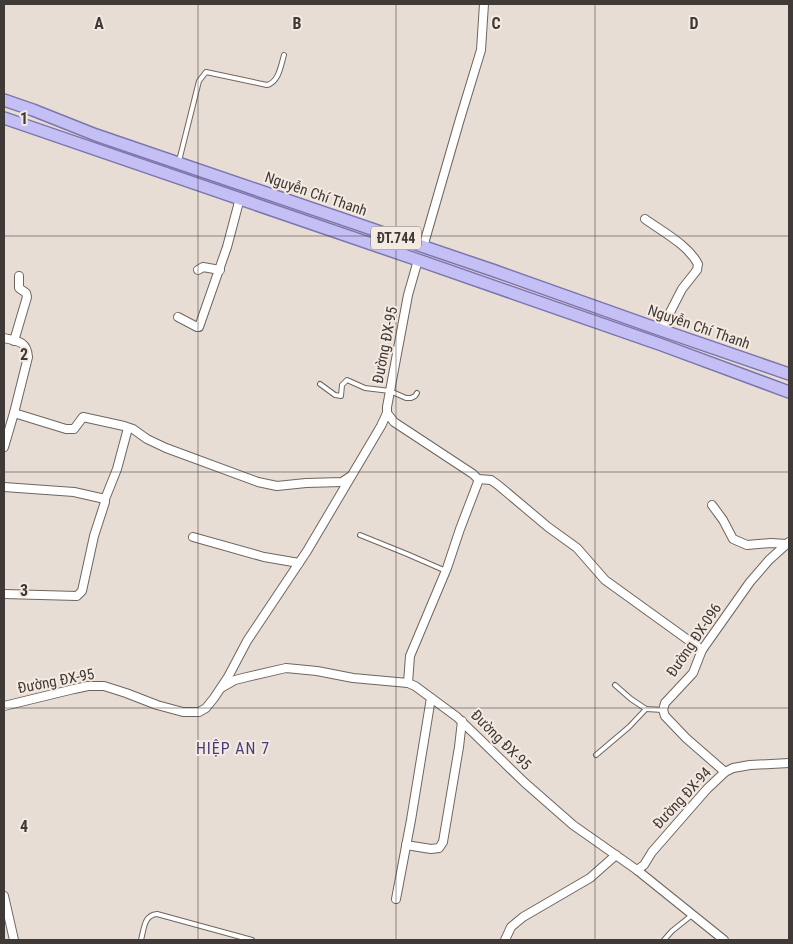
<svg xmlns="http://www.w3.org/2000/svg" width="793" height="944" font-family="'Roboto Condensed',sans-serif">
	<rect width="100%" height="100%" fill="#e8ddd4"/>
	<g fill="none" stroke-linecap="round" stroke-linejoin="round">
		<g stroke="#6f655e" stroke-width="6">
			<g id="service">
				<path d="M179,161L199,81L206,72L267,85C279,82 281,65 284,55"/>
				<path d="M320,384L335,395L341,396L342,385L347,380L365,388L390,391L406,398H411L415,396L417,393"/>
				<path d="M360,535L407,554L446,571"/>
				<path d="M615,685L631,699L646,709L663,710"/>
				<path d="M596,755L629,727L646,709"/>
				<path d="M141,940C144,929 144,915 157,914L252,940"/>
				<path d="M664,940L672,931L692,915"/>
			</g>
		</g>
		<g stroke="#6f655e" stroke-width="10">
			<g id="minor">
				<path d="M645,219C663,232 688,245 698,264L697,270L682,289L661,330"/>
				<path d="M423,247L460,119L481,50L484,4"/>
				<path d="M198,270L203,267L220,270"/>
				<path d="M178,317L197,327H199L227,247L240,198"/>
				<path d="M4,338C17,341 27,341 28,357L14,413L4,447"/>
				<path d="M14,341L27,297L26,293L19,288V276"/>
				<path d="M14,413L66,429H74L83,417L124,426L133,429L147,439L166,448L258,482L277,486L306,483L342,482L351,476"/>
				<path d="M387,413L394,422L473,474L478,479V482L460,529L447,568L410,656L408,683"/>
				<path d="M478,479L491,480L498,485L548,527L577,548L605,580L702,650"/>
				<path d="M4,487L74,492L105,499V502L94,536L82,591L77,596L4,594"/>
				<path d="M105,499L117,469L128,428"/>
				<path d="M712,505L723,520L733,539L747,545L771,543L787,544"/>
				<path d="M193,537L264,557L299,563"/>
				<path d="M221,688L235,680L243,678L286,668L317,671L353,678L408,683L415,686L457,717L524,782L573,825L637,870L724,940"/>
				<path d="M4,706L74,689L88,686H104L126,693L157,705L183,712H199L206,708L214,698L228,677L247,641L307,551L381,426L387,413V407L408,295L418,260"/>
				<path d="M725,772L686,738L665,716L663,710L665,703L693,673L702,650L750,582L769,560L789,542"/>
				<path d="M406,845L431,849L439,848L443,842L459,747L462,721"/>
				<path d="M637,870L644,865L652,852L707,789L725,772L733,768L750,765L789,763"/>
				<path d="M4,896L14,940"/>
				<path d="M396,899L411,820L431,698"/>
				<path d="M505,940L511,927L523,917L590,878L616,855"/>
			</g>
		</g>
		<g stroke="#7c76af" stroke-width="14">
			<g id="primary">
				<path d="M4,100L33,110L96,135L495,271L661,330L789,374"/>
				<path d="M4,118L418,260L662,345L789,392"/>
			</g>
		</g>
		<use href="#service" stroke="#fff" stroke-width="4"/>
		<use href="#minor" stroke="#fff" stroke-width="8"/>
		<use href="#primary" stroke="#c4c0f5" stroke-width="11"/>
	</g>
	<path fill="none" stroke="#3f3a37" stroke-width="1" stroke-opacity="0.55" d="M198,4V940M396,4V940M595,4V940M4,236H789M4,472H789M4,708H789"/>
	<g text-anchor="middle" dominant-baseline="central" stroke-width="4" stroke-linejoin="round" paint-order="stroke">
		<rect fill="#f5eae1" stroke="#766f6a" stroke-width="1" x="371" y="226.5" width="50" height="23" rx="4"/>
		<g font-size="14" font-weight="bold" fill="#3f3a37">
			<text x="396" y="238">ĐT.744</text>
		</g>
		<g font-size="15" fill="#3f3a37" stroke="#f5eae1">
			<text transform="translate(316 194) rotate(19)">Nguyễn Chí Thanh</text>
			<text transform="translate(699 327) rotate(19)">Nguyễn Chí Thanh</text>
			<text transform="translate(385 345) rotate(-79)">Đường ĐX-95</text>
			<text transform="translate(694 640) rotate(-56)">Đường ĐX-096</text>
			<text transform="translate(56 681) rotate(-11)">Đường ĐX-95</text>
			<text transform="translate(501 740) rotate(45)">Đường ĐX-95</text>
			<text transform="translate(682 798) rotate(-47)">Đường ĐX-94</text>
		</g>
		<g font-size="16" letter-spacing="1" fill="#453e7b" stroke="#f5eae1">
			<text x="233" y="748">HIỆP AN 7</text>
		</g>
	</g>
	<g font-size="16" text-anchor="middle" font-weight="bold" fill="#3f3a37" stroke="#f5eae1" stroke-width="4" stroke-linejoin="round" paint-order="stroke">
		<text x="99" y="29">A</text>
		<text x="297" y="29">B</text>
		<text x="496" y="29">C</text>
		<text x="694" y="29">D</text>
		<text x="24" y="124">1</text>
		<text x="24" y="360">2</text>
		<text x="24" y="596">3</text>
		<text x="24" y="832">4</text>
	</g>
	<rect width="793" height="944" fill="none" stroke="#3f3a37" stroke-width="10"/>
</svg>
